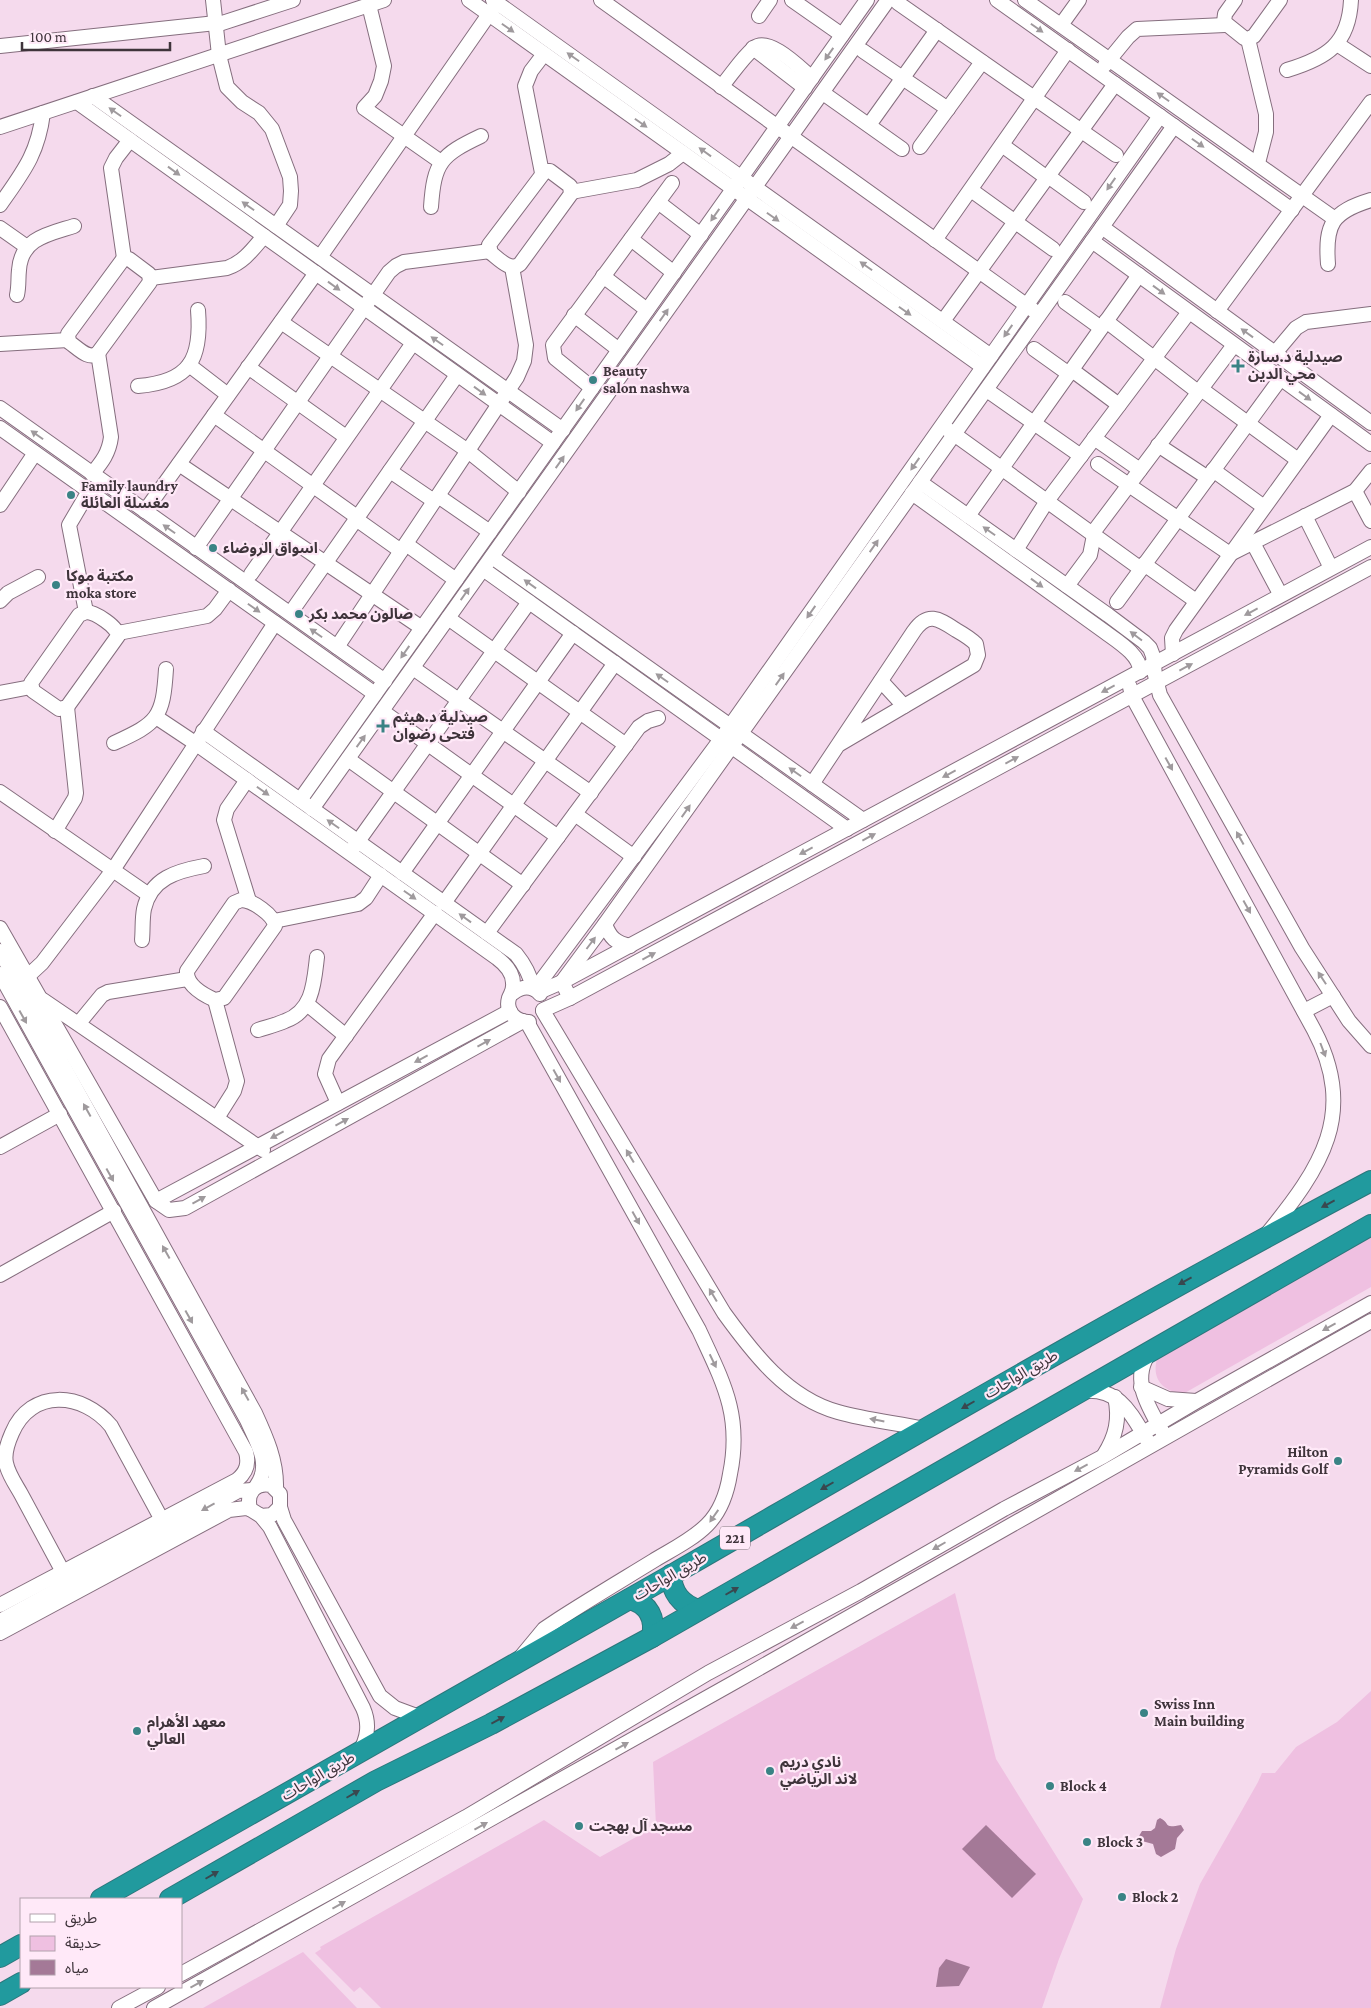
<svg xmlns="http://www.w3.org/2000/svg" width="1371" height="2008" font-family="'Crimson Pro','Noto Sans Arabic',serif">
	<rect width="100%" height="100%" fill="#f5daed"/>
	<g fill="#efc0e1">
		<path d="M1371,1232V1287L1183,1394C1159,1390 1150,1376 1159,1352Z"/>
		<path d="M955,1593L996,1759L1083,1899L1059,1959L1042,2008H381L360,1987L354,1992L315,1953L321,1949L320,1947L544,1820L600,1857L656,1826L653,1762Z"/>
		<path d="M1371,1691V2008H1160L1176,1949L1200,1884L1258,1782L1262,1773H1275L1296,1747L1337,1722Z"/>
		<path d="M303,1952L357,2008H203Z"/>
	</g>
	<g fill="#a47997">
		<path d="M1160,1818C1171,1823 1162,1829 1181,1825L1184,1830L1177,1838L1175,1849L1161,1857L1156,1854L1153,1844L1142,1841L1139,1836L1142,1831H1151L1155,1828L1157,1820Z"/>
		<path d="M986,1825L1036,1874L1012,1898L962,1849Z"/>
		<path d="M946,1959L970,1967L959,1986L936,1987L939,1968Z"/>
	</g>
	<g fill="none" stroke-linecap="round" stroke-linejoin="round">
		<g stroke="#856e7e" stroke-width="16">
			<g id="minor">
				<path d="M213,0L219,55L227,87L242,102L259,113L272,129L290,177L291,191L290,205L276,226"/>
				<path d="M469,0L983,367"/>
				<path d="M493,0L991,356"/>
				<path d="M601,0L1033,310"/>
				<path d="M792,0L842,35"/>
				<path d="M997,0L1292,210"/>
				<path d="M1025,0L1335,219"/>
				<path d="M1235,0L1225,14L1224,22L1244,38L1248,39L1254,36L1280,0"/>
				<path d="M898,3L1116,155"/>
				<path d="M369,5L384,66L381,81L375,96L364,108L441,162"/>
				<path d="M759,16L770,0"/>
				<path d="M216,25L293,0"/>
				<path d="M1061,25L1079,0"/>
				<path d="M1248,39L1266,114V132L1258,163"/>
				<path d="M1337,44L1371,66"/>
				<path d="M0,46L216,23"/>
				<path d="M753,48L805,88"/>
				<path d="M863,51L948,109"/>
				<path d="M1105,65L1128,37L1137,29L1225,25"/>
				<path d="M1287,70C1327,58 1349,44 1351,0"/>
				<path d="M721,87C732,74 742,58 754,48C769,36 800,68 812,78"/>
				<path d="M823,93L902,149"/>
				<path d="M93,96L563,430"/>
				<path d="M77,102L553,443"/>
				<path d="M869,125L937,30"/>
				<path d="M0,127L384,0"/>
				<path d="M1002,145L1047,178"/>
				<path d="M920,147L982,62"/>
				<path d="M545,171H550L570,186L571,194L520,264C510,272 499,259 491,253L489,245Z"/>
				<path d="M542,173L525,86L531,71L544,54"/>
				<path d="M1048,176L1084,202"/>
				<path d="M971,190L1053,249"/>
				<path d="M571,192L637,180L669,164L683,153"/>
				<path d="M658,202L701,235"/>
				<path d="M0,205C23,172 38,154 43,113"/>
				<path d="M431,207C434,162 441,155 481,136"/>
				<path d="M1102,227L1371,423"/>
				<path d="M0,228L27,247"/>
				<path d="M631,239L674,273"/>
				<path d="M935,240L1068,50"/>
				<path d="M1092,241L1371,444"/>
				<path d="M320,257L494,7"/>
				<path d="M124,258L129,259L149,274L150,282L98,353C89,361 78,348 69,342L68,334Z"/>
				<path d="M124,258L111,168L116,158L130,140"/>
				<path d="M1328,264C1325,224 1332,212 1371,200"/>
				<path d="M603,276L647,310"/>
				<path d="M151,278L227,268C244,262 253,249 264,236"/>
				<path d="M17,295C19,286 18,279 19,270C21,238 49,234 74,226"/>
				<path d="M1065,302L1101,328"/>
				<path d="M1217,311L1371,102"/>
				<path d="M574,315L619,350"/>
				<path d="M943,321L1115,84"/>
				<path d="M1106,321L1198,392"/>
				<path d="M281,322L468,451L519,492"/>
				<path d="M0,344L68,340"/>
				<path d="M1034,349L1069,374"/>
				<path d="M1275,353L1296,328L1306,322L1371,314"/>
				<path d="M189,365L228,395"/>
				<path d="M248,367L346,437"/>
				<path d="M1072,370L1119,405"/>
				<path d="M138,386C190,382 202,359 198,310"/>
				<path d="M592,388L555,358L553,345L672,183"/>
				<path d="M1201,389L1298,460"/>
				<path d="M991,393L1081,456"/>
				<path d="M0,408L385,681"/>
				<path d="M214,415L357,517"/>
				<path d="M0,428L375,694"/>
				<path d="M947,429L1141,569"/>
				<path d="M1094,438L1140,470"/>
				<path d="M1158,445L1208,478"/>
				<path d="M179,464L422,628"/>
				<path d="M1098,464L1230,554L1355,491L1371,471"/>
				<path d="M1213,470L1264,507"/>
				<path d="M390,471L434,501"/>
				<path d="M92,474C102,462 109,453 111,437L98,353"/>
				<path d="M920,482L1108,615L1144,642L1150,648L1153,656L1155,675L1160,695L1302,948L1349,1021L1371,1046"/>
				<path d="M1355,491L1371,521"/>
				<path d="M912,493L1105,632C1117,641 1141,655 1140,672"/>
				<path d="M438,496L490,532"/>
				<path d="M0,505L35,453"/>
				<path d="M145,511L316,273"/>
				<path d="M968,516L1139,275"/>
				<path d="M1305,516L1328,562"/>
				<path d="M356,519L401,551"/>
				<path d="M1253,543L1278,590"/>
				<path d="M406,544L456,580"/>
				<path d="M196,548L389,272L396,266L404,262L490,251"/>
				<path d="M1016,550L1047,501L1189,312"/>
				<path d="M492,557L863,820"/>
				<path d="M1144,564L1196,601"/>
				<path d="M483,569L847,829"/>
				<path d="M251,574L413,343"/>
				<path d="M1067,586L1090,555L1095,530L1234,345"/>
				<path d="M0,601L8,593L38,577"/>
				<path d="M1117,602L1281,378"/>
				<path d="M294,608L457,375"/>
				<path d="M86,612C95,612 118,627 118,636L67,707L59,709L33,691L31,683L79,615Z"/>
				<path d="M86,612L69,525L89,491"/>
				<path d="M448,618L626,745"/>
				<path d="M118,633L207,616L215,609L229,590"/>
				<path d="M337,647L517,377L524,361L526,345L512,267"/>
				<path d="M1173,654L1172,638L1176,630L1331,415"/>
				<path d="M413,668L591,793"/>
				<path d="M881,681L904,706"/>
				<path d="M1130,687L1132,696L1314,1030C1358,1113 1321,1168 1267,1234"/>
				<path d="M0,693L31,687"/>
				<path d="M382,711L558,837"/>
				<path d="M156,717L195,743L497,958C505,964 513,972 513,983C514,990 511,993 509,998C505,1012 516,1022 529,1022"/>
				<path d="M203,731L516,954C525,965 530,974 533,988"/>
				<path d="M114,743C158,723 163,718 166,669"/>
				<path d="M348,759L523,885"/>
				<path d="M247,780L227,809L224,820L249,901"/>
				<path d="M812,784L914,631C928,611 939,619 956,630C963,634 970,638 976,644L978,655L974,665L838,745"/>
				<path d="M0,792L149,895"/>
				<path d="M300,800L867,0"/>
				<path d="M312,809L888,0"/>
				<path d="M575,814L634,857"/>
				<path d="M55,831L75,798L76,793L67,707"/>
				<path d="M354,847L529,602"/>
				<path d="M402,873L573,633"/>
				<path d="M241,900C252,900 274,915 275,926L224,998L215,1000C204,995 186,985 187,971L234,903Z"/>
				<path d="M444,903L615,663"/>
				<path d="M274,921L358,904L366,898L381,875"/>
				<path d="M605,924C610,938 616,943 630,946"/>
				<path d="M0,928L156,1201L169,1210L185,1208L523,1021"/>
				<path d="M487,933L639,727L648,721L658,718"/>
				<path d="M142,940C143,930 142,919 144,909C151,878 177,871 204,866"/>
				<path d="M0,951L255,1413C266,1437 277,1461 276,1489"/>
				<path d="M0,974L247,1420C256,1441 272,1464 257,1485"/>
				<path d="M28,976L42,963L113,870L275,623"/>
				<path d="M535,989L721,739L1160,116"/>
				<path d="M539,992L562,982L1371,547"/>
				<path d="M513,993C522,986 532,985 540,994"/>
				<path d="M570,998L562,982L605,924L1174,126"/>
				<path d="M43,1000L263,1150"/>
				<path d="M215,1000L237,1081L234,1091L217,1118"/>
				<path d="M307,1004L346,1036"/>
				<path d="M0,1007L246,1452C249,1463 247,1472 237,1480L0,1605"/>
				<path d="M543,1010L570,998L1371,567"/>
				<path d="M543,1011L724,1313C753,1353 787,1398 838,1412C866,1420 897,1423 925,1429"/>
				<path d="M1304,1011L1333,996"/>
				<path d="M79,1023L102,995L108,992L187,979"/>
				<path d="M258,1030C267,1027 276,1025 285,1021C313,1011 314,983 317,957"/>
				<path d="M338,1103L325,1074L329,1059L435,913"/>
				<path d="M0,1147L60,1114"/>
				<path d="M156,1201L510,1011"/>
				<path d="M0,1275L114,1211"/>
				<path d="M1150,1352C1130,1379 1148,1406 1162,1431"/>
				<path d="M1141,1387L1168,1399L1196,1401"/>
				<path d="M1084,1391C1120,1388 1131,1414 1147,1440"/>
				<path d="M1104,1455C1116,1436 1120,1419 1115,1397"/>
				<path d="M280,1507L284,1520L380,1696L395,1708L422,1718"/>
				<path d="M261,1516L272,1515L280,1507V1494L271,1485C255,1482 246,1493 250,1509L261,1516L270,1527L363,1708C370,1724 368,1738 359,1753"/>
				<path d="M63,1572C49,1546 35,1520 21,1494C16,1485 8,1474 6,1463C4,1454 8,1442 12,1433C31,1388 83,1392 111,1426L162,1520"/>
				<path d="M0,1621L238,1491L252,1490"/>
				<path d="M0,1633L229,1510L246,1508L250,1509"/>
				<path d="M520,1658L544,1629L559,1619C590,1599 622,1580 653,1561C671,1550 692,1540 707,1525C720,1512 727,1493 730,1474C742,1415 723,1382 699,1330L527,1022"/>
				<path d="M181,1974L466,1817L708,1673L861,1591L1004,1509L1104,1456L1197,1401L1371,1303"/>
				<path d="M119,2008L158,1987"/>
				<path d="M154,2008L733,1683L1371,1321"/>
			</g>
		</g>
		<g stroke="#2c767b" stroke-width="22">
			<g id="highway">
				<path d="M671,1575C672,1593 681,1604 698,1610"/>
				<path d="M630,1599C649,1604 656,1618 652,1637"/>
				<path d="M101,1899C292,1791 484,1683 675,1573C906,1440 1135,1306 1371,1181"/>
				<path d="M170,1899L376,1781L491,1724L652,1637L1371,1225"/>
				<path d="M0,1957L21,1945"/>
				<path d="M0,1995L21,1983"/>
			</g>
		</g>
		<use href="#minor" stroke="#fff" stroke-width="14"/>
		<use href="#highway" stroke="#219a9e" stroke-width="20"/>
	</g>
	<defs><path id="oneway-solid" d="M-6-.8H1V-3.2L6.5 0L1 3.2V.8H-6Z" transform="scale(1.25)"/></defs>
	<g fill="#9f9a9d">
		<use href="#oneway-solid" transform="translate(508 28) rotate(35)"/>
		<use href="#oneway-solid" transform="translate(1037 28) rotate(35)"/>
		<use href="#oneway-solid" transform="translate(829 54) rotate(125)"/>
		<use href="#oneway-solid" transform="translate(573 57) rotate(-145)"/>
		<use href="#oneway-solid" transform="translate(1163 97) rotate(-145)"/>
		<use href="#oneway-solid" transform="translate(115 112) rotate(-145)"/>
		<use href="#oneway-solid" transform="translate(641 123) rotate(35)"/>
		<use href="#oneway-solid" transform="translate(1198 143) rotate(35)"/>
		<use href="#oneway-solid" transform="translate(705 152) rotate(-144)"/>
		<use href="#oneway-solid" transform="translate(174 171) rotate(36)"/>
		<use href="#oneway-solid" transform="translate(1111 184) rotate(125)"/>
		<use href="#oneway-solid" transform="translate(248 206) rotate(-145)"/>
		<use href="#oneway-solid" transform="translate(715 215) rotate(125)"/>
		<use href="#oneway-solid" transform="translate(773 217) rotate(35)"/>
		<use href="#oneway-solid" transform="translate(866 266) rotate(-145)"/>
		<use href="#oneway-solid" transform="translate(334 286) rotate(36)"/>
		<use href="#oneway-solid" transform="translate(1159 290) rotate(36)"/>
		<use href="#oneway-solid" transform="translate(905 311) rotate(35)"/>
		<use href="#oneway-solid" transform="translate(664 315) rotate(-55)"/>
		<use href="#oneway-solid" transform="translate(1008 331) rotate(125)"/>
		<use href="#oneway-solid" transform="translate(1247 333) rotate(-144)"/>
		<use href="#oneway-solid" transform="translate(437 341) rotate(-145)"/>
		<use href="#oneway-solid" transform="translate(480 391) rotate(36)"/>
		<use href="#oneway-solid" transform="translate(1305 396) rotate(36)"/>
		<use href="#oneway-solid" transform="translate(580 405) rotate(125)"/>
		<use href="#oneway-solid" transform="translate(37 435) rotate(-145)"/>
		<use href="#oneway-solid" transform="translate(560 462) rotate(-55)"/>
		<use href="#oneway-solid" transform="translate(915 464) rotate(125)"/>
		<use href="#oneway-solid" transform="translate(169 529) rotate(-145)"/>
		<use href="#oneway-solid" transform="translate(989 531) rotate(-145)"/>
		<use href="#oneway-solid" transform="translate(874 546) rotate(-55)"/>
		<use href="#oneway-solid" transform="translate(1037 583) rotate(36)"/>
		<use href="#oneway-solid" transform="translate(530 584) rotate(-144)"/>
		<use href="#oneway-solid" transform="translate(465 594) rotate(-55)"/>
		<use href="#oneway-solid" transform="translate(254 608) rotate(35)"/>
		<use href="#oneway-solid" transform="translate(811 612) rotate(125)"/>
		<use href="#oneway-solid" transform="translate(1251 612) rotate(152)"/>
		<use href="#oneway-solid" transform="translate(316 633) rotate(-145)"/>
		<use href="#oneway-solid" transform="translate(1136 636) rotate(-143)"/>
		<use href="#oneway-solid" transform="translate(405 652) rotate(125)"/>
		<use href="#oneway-solid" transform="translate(1186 667) rotate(-28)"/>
		<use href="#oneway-solid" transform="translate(662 678) rotate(-145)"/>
		<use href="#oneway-solid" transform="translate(780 679) rotate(-55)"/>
		<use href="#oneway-solid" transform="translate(1108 689) rotate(152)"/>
		<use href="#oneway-solid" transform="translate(361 741) rotate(-54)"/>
		<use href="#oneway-solid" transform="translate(1012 760) rotate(-28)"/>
		<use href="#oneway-solid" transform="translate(1169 764) rotate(61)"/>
		<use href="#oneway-solid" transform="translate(795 772) rotate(-145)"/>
		<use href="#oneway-solid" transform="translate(949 774) rotate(152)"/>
		<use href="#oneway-solid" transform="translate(263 791) rotate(35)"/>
		<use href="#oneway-solid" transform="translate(686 811) rotate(-55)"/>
		<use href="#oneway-solid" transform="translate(333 824) rotate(-145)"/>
		<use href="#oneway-solid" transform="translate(869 837) rotate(-28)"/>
		<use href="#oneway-solid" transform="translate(1240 838) rotate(-119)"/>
		<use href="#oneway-solid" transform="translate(806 851) rotate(152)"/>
		<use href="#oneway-solid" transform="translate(410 895) rotate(35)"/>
		<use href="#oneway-solid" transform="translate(1247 907) rotate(61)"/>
		<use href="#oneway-solid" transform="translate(465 918) rotate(-144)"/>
		<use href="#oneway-solid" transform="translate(591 943) rotate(-53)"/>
		<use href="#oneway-solid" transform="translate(649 956) rotate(-28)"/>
		<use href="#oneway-solid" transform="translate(1322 978) rotate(-123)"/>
		<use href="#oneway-solid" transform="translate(23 1017) rotate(61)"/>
		<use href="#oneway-solid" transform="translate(484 1043) rotate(-29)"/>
		<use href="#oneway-solid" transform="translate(1323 1050) rotate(69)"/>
		<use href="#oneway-solid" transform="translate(421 1059) rotate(152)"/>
		<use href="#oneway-solid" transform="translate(557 1076) rotate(61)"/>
		<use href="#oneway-solid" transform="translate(87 1110) rotate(-119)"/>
		<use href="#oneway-solid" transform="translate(342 1122) rotate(-29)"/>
		<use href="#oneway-solid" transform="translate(277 1135) rotate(152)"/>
		<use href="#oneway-solid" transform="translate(630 1156) rotate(-121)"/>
		<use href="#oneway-solid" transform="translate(110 1175) rotate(61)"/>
		<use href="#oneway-solid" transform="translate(199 1200) rotate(-29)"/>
		<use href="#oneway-solid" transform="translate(636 1218) rotate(61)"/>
		<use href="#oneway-solid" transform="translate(166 1252) rotate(-119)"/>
		<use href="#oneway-solid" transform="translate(713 1295) rotate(-121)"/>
		<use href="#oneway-solid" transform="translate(189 1317) rotate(61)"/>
		<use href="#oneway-solid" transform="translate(1329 1327) rotate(151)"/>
		<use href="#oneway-solid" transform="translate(713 1361) rotate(64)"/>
		<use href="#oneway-solid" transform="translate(245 1394) rotate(-119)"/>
		<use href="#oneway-solid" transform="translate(877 1420) rotate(-169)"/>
		<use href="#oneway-solid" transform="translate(1081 1468) rotate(152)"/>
		<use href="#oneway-solid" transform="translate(208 1507) rotate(151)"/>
		<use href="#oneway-solid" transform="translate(714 1516) rotate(125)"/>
		<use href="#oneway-solid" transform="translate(939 1546) rotate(150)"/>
		<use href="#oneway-solid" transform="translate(797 1625) rotate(152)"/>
		<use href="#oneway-solid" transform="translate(622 1746) rotate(-29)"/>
		<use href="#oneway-solid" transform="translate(481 1826) rotate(-29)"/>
		<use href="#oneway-solid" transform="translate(339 1905) rotate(-29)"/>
		<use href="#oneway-solid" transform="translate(197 1984) rotate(-29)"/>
	</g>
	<g fill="#39484f">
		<use href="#oneway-solid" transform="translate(1328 1204) rotate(152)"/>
		<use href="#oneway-solid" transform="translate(1185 1281) rotate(151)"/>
		<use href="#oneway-solid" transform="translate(968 1405) rotate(150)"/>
		<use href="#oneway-solid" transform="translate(827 1486) rotate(150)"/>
		<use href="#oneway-solid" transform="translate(732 1591) rotate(-30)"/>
		<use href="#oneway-solid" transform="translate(498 1720) rotate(-28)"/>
		<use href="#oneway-solid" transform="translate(353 1794) rotate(-30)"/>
		<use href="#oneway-solid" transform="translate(212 1875) rotate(-30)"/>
	</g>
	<g fill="#3a8385" stroke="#ffe9f8" stroke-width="2">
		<path d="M1235.5 358.5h5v5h5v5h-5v5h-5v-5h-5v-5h5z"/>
		<circle cx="593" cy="380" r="5"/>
		<circle cx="71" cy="495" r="5"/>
		<circle cx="213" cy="548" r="5"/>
		<circle cx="56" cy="585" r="5"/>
		<circle cx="299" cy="614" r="5"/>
		<path d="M380.5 718.5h5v5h5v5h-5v5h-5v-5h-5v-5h5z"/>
		<circle cx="1338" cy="1461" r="5"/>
		<circle cx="1144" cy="1713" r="5"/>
		<circle cx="137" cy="1731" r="5"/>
		<circle cx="770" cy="1771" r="5"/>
		<circle cx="1050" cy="1786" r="5"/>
		<circle cx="579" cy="1826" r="5"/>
		<circle cx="1087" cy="1842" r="5"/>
		<circle cx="1122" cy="1897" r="5"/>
	</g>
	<g text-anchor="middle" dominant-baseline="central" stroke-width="4.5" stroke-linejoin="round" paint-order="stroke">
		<rect fill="#ffe9f8" stroke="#796a74" stroke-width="1" x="720" y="1526.5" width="30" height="23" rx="4"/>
		<g font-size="14" font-weight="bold" fill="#3f343b">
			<text x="735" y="1538">221</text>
		</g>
		<g font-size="15" font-weight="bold" fill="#3f343b" stroke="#ffe9f8" text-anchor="start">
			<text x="1248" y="357">صيدلية د.سارة<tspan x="1248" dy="17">محي الدين</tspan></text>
			<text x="603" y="371">Beauty<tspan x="603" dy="17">salon nashwa</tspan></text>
			<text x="81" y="486">Family laundry<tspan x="81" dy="17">مغسلة العائلة</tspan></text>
			<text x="223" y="548">اسواق الروضاء</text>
			<text x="66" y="576">مكتبة موكا<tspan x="66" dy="17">moka store</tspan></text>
			<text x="309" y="614">صالون محمد بكر</text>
			<text x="393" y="717">صيدلية د.هيثم<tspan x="393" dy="17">فتحى رضوان</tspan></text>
			<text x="1328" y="1452" text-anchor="end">Hilton<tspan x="1328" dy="17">Pyramids Golf</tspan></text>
			<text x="1154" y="1704">Swiss Inn<tspan x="1154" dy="17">Main building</tspan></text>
			<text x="147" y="1722">معهد الأهرام<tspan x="147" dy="17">العالي</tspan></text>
			<text x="780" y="1762">نادي دريم<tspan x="780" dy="17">لاند الرياضي</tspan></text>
			<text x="1060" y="1786">Block 4</text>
			<text x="589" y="1826">مسجد آل بهجت</text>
			<text x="1097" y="1842">Block 3</text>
			<text x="1132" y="1897">Block 2</text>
		</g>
		<g font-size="15" fill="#3f343b" stroke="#ffe9f8">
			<text transform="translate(1021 1374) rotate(-30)">طريق الواحات</text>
			<text transform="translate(670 1576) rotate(-30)">طريق الواحات</text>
			<text transform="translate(318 1776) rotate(-30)">طريق الواحات</text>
		</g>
	</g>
	<rect x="20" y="1898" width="162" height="90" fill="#ffe9f8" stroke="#b2a1ac"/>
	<rect x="30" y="1914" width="25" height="8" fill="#ffffff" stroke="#b2a1ac"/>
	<text x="65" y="1923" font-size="15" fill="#3f343b">طريق</text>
	<rect x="30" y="1936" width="25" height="15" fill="#efc0e1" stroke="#b2a1ac"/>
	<text x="65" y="1948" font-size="15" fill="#3f343b">حديقة</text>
	<rect x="30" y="1960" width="25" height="15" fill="#a47997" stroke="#b2a1ac"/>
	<text x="65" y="1973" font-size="15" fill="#3f343b">مياه</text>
	<path d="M22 42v8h148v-8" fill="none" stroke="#3f343b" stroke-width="2.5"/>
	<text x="30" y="42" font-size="15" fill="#3f343b" stroke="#ffe9f8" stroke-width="4" paint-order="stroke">100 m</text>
</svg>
